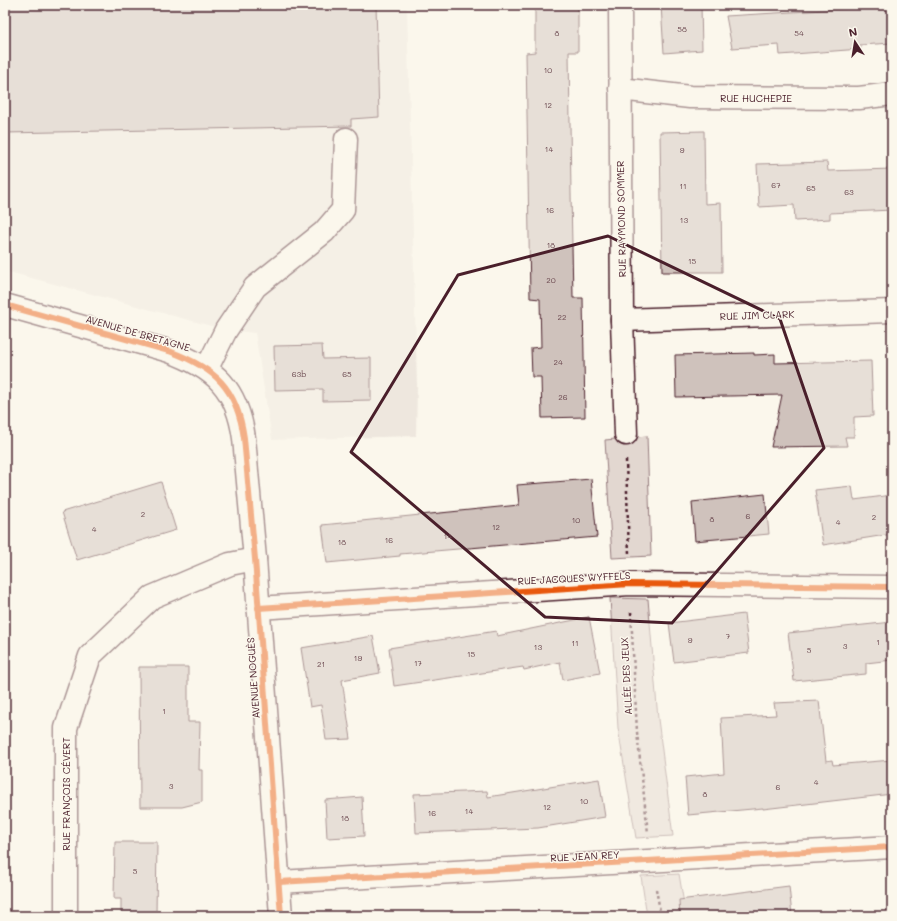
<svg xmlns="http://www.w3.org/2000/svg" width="897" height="921" font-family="Mali,sans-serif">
	<rect width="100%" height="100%" fill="#fbf7ec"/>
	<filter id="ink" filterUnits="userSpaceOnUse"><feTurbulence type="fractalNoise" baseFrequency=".025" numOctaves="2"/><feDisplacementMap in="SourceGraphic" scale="8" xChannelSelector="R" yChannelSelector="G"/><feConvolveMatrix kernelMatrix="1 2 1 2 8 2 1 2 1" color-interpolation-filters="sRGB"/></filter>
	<g filter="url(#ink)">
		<path fill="#eee7de" d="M5,5H407L417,386L416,436L272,440L255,333L226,330L5,271Z"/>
		<g fill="#e2d7d0" stroke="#967b7e">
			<path d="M647,436L651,556L612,558L605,440Z"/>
			<path d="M610,598L648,599L658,719L673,836L636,838L618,728Z"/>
			<path d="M679,874L686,916H647L641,876Z"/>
		</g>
		<g fill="#cfc2bc" stroke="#4a1f2b">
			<path d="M5,5H376L379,117L351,119V126L5,133Z"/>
			<path d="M535,5H578V52H569L571,193L573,298H583L585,417L542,418L541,377H532L531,348L541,347L540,299L530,298L526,53L535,52Z"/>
			<path d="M661,5H701L702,50L664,53Z"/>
			<path d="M858,5H892V43L860,45L861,49L780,55L779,45L732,48L726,16L858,8Z"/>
			<path d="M704,131L705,204L721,203L722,272H662L660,132Z"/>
			<path d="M827,162L828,171L892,169V210L830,213V219L795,221L794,205L759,207L757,164Z"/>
			<path d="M322,345L323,359L371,358V400L323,401V389L275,390L274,346Z"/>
			<path d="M754,353V355L775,354V363L871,361L873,416L854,417V437H845L847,446L771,447L782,395L676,397L675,355Z"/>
			<path d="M591,479L597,537L400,554V556L327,563L322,525L519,505L517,485Z"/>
			<path d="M161,482L176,530L77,560L62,512Z"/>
			<path d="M852,486L854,500L892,495V534L823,545L815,490Z"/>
			<path d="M765,494L769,534L695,541L692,502Z"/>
			<path d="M744,614L749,653L674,662L669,623Z"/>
			<path d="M589,617L600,673L563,680L560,662L524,670L523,667L394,686L389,648L496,631L497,636Z"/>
			<path d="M892,622V660L866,663V674L794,681L788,633Z"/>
			<path d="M373,636L380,673L342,680L351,739L326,740L321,705L310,707L301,648Z"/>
			<path d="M139,667H188V722H200L199,770H202V802L182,807H140Z"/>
			<path d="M819,701L826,761L832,760L833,765L892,760V794L763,809V808L688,815L685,777L724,773L721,718L776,715L774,703Z"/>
			<path d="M599,779L605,817L538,828L416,833L414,794L487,791L488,797Z"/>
			<path d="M362,797L364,836L327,838L325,800Z"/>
			<path d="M115,842H157L156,916H121V899H114Z"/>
			<path d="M789,886L792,916H680L679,900Z"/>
		</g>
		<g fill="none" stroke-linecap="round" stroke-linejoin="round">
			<g stroke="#4a1f2b" stroke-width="25">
				<g id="minor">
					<path d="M620,5L622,320L626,434"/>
					<path d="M620,89L690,97L859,98L892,94"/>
					<path d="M5,305L169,351C215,368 237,388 244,438L255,559L281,916"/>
					<path d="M622,320L892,311"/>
					<path d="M207,368L226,330L255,287L324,232L343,210L346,139"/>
					<path d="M258,608L630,584L892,587"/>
					<path d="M279,882L892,847"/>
					<path d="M66,916V728L90,656L152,597L230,564L255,559"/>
				</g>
			</g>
			<g stroke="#4a1f2b" stroke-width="2.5" stroke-dasharray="3 3" stroke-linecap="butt">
				<path d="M626,460L629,555"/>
				<path d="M631,612L637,732L648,833"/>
				<path d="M656,889L661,916"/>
			</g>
			<use href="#minor" stroke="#fbf7ec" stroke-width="22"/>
			<g stroke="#fbf7ec" stroke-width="8">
				<g id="cycleway">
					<path d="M5,305L169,351C215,368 237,388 244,438L255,559L281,916"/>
					<path d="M258,608L630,584L892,587"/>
					<path d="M279,882L892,847"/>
				</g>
			</g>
			<use href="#cycleway" stroke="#e8590c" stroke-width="6"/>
		</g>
	</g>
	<path d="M0 0H897V921H0ZM608,236L780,319L824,448L672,623L545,617L351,452L458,275Z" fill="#fbf7ec" fill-opacity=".55" fill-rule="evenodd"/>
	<path fill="none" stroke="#4a1f2b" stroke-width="3" stroke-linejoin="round" d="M608,236L780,319L824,448L672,623L545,617L351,452L458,275Z"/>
	<g text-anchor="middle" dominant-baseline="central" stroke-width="3" stroke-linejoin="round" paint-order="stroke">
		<g font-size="8" fill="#6b484f">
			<text x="682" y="29">58</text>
			<text x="557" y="33">8</text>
			<text x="799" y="33">54</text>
			<text x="548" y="70">10</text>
			<text x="548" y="105">12</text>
			<text x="549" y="149">14</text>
			<text x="682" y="150">9</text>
			<text x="776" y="185">67</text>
			<text x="683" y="186">11</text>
			<text x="811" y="188">65</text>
			<text x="849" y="192">63</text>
			<text x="550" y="210">16</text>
			<text x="684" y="220">13</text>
			<text x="551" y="245">18</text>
			<text x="692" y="261">15</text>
			<text x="551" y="280">20</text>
			<text x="562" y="317">22</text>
			<text x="558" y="362">24</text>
			<text x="299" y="374">63b</text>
			<text x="347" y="374">65</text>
			<text x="563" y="397">26</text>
			<text x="143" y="514">2</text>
			<text x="748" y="516">6</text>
			<text x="874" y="517">2</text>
			<text x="712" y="519">8</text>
			<text x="576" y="520">10</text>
			<text x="838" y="522">4</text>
			<text x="496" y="527">12</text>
			<text x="94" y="529">4</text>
			<text x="448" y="536">14</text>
			<text x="389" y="540">16</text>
			<text x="342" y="542">18</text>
			<text x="728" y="636">7</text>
			<text x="690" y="640">9</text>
			<text x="878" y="642">1</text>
			<text x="575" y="643">11</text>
			<text x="845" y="646">3</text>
			<text x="538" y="647">13</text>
			<text x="809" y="650">5</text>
			<text x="471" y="654">15</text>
			<text x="358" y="658">19</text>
			<text x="418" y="663">17</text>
			<text x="321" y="664">21</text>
			<text x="164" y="711">1</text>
			<text x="816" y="782">4</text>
			<text x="171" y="786">3</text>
			<text x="778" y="787">6</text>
			<text x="705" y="794">8</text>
			<text x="584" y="801">10</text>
			<text x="547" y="807">12</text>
			<text x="469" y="811">14</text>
			<text x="432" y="813">16</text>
			<text x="345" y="818">18</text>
			<text x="135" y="871">5</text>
		</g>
		<g font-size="10" fill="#4a1f2b" stroke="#fbf7ec">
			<text x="756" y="98">RUE HUCHEPIE</text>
			<text transform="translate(621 219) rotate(-91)">RUE RAYMOND SOMMER</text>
			<text transform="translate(757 315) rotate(-2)">RUE JIM CLARK</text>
			<text transform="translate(138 333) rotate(16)">AVENUE DE BRETAGNE</text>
			<text transform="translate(574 578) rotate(-3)">RUE JACQUES WYFFELS</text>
			<text transform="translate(626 676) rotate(-93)">ALLÉE DES JEUX</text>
			<text transform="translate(253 678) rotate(-94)">AVENUE NOGUÈS</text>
			<text transform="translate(66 794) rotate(-90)">RUE FRANÇOIS CÉVERT</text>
			<text transform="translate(585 856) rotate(-3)">RUE JEAN REY</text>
		</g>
	</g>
	<rect width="897" height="921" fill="none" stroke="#fbf7ec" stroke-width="20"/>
	<rect x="10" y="10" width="877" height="901" fill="none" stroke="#4a1f2b" stroke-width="1.5" filter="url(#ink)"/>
	<g transform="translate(855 42) rotate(348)" stroke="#fbf7ec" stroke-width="3" paint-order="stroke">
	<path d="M0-3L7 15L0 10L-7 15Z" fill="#4a1f2b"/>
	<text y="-6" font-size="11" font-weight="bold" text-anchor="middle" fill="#4a1f2b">N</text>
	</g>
</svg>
